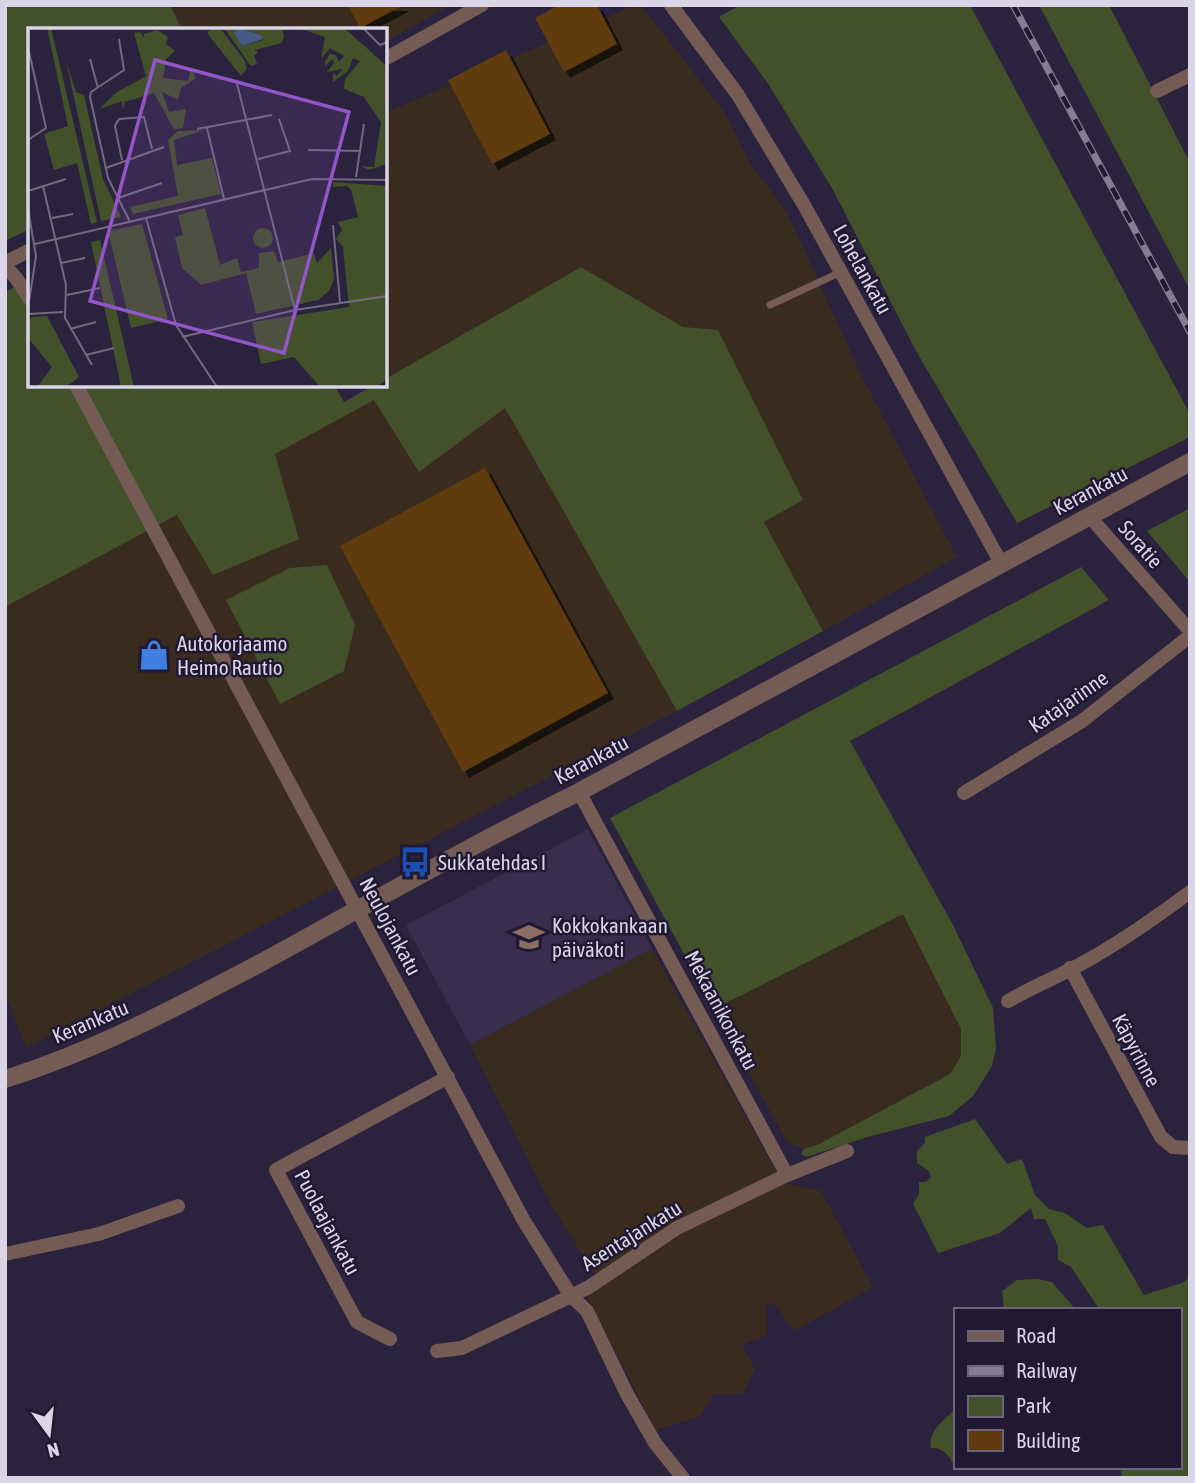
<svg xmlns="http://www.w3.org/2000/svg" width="1195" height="1483" font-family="'Asap Condensed',sans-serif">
	<defs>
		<filter id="shadow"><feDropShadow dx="6" dy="6" stdDeviation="0" flood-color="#0009"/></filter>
	</defs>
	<rect width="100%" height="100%" fill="#2b223d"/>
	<path fill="#382d4d" d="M588,829L652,949L470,1045L406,925Z"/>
	<g fill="#392c1e">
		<path d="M170,5H451L385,42V30H182Z"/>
		<path d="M635,5H641L725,113L751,165L787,212L862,377L957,557L823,631L764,522L803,500L683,327L581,267L385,379V113Z"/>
		<path d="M374,399L505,408L677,711L26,1048L5,993V607L177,515L299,538L275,454Z"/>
		<path d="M902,913L962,1029L961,1056L950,1074L819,1144L804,1149L787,1142L714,1009Z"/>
		<path d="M652,949L782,1182L821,1191L873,1287L794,1331L774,1302L766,1307L767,1335L742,1345L755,1370L742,1394H713L701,1416L656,1430L584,1291L600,1282L553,1208L470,1045Z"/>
	</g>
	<g fill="#42512a">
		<path d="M5,5H170L182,30H30V229L5,241Z"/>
		<path d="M740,5H970L1190,414V437L1017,523L916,351L832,188L767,82L719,17Z"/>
		<path d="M1039,5H1109L1190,163V290Z"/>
		<path d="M581,267L683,327L718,330L803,500L764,522L823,631L677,711L505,408L419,472L374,400L275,454L299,539L213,575L177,515L5,607V292L30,279V385H334L344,402L374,385H385V379Z"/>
		<path d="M1190,508V582L1147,531Z"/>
		<path d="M327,565L355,625L344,671L280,704L226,600L290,568Z"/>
		<path d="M1081,567L1109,600L850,741L952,923L993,1008L996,1048L992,1066L973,1096L949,1116L871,1136L806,1157L801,1154L804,1149L819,1144L950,1074L961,1056V1029L903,914L714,1009L610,818Z"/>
		<path d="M975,1119L1007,1164L1022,1159L1035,1195L1049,1209L1065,1213L1087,1228L1103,1225L1144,1295L1182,1283L1190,1277V1478H1122L1120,1467H1179V1310H1100L1071,1267L1058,1260V1246L1045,1219H1034L1031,1208L1000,1233L938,1253L913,1204L919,1194V1182H926L931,1177L929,1171L917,1163V1151L925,1143V1137Z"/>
		<path d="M1038,1279L1052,1282L1076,1310H1004L1002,1291L1017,1280Z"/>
		<path d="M955,1409V1467C949,1456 945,1448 931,1448C928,1431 944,1420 955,1409Z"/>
	</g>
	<g fill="#5e3a0f" filter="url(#shadow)">
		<path d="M348,5H404L360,28Z"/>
		<path d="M559,5H597L617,44L564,72L535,18Z"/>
		<path d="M506,50L550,134L492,164L448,80Z"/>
		<path d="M485,468L608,693L463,772L340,546Z"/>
	</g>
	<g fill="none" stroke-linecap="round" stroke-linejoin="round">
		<path stroke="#745c54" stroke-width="7" d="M770,305L841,272"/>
		<g stroke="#745c54" stroke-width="14">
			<path d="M671,5L738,95L804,205L1001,563"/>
			<path d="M385,59L482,5"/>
			<path d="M1157,91L1190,75"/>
			<path d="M5,263L30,250"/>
			<path d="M5,266L16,278L30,299"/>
			<path d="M76,385L524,1221L571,1296L587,1311L627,1394L655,1443L683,1478"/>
			<path d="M1089,516L1190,631"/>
			<path d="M579,792L787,1175"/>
			<path d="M964,793L1082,721L1190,636"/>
			<path d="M1070,968L1161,1137L1173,1147L1190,1148"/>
			<path d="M1008,1001C1036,985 1067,973 1095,956C1128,937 1159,915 1190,892"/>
			<path d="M5,1254L99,1234L178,1206"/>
			<path d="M390,1339L357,1322L276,1170L448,1077"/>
			<path d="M437,1351L462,1348L571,1296L589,1287L677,1228L787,1175L847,1151"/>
		</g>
		<path stroke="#745c54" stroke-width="18" d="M5,1079C97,1050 181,1005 266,960C370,903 473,844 579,792L1190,462"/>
		<g stroke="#847d93" stroke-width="7">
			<path id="rail" d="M1013,5L1190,332"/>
		</g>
		<use href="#rail" stroke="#211832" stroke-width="4.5" stroke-dasharray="13" stroke-linecap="butt"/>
	</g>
	<defs>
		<g id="shop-bare" transform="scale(2.415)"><path d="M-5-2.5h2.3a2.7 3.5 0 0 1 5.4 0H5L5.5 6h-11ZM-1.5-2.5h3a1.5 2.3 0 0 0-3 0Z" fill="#3f7fe0" stroke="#211832" stroke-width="2.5" paint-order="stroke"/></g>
		<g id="bus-bare" transform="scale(2.415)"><path d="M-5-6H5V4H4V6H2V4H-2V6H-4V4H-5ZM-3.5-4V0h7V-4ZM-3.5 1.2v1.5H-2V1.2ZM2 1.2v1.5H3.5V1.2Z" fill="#1a4fb4" stroke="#211832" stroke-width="2.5" paint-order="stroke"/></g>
		<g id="school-bare" transform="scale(2.415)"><path d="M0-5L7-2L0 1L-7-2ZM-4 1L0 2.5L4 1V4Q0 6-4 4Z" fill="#8d6e63" stroke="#211832" stroke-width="2.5" paint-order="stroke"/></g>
	</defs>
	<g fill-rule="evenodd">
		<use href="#shop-bare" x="154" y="655"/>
		<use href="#bus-bare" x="415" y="862"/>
		<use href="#school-bare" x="529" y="937"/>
	</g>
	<g text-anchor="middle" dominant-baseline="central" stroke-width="5" stroke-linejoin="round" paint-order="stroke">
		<g font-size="21" fill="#dad5e7" stroke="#211832">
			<text transform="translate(863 269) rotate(61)">Lohelankatu</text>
			<text transform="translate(1090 490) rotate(-28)">Kerankatu</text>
			<text transform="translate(1141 544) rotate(49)">Soratie</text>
			<text transform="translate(1068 701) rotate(-35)">Katajarinne</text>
			<text transform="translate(591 759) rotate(-28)">Kerankatu</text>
			<text transform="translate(391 926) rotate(62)">Neulojankatu</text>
			<text transform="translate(722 1010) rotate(62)">Mekaanikonkatu</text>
			<text transform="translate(90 1021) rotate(-23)">Kerankatu</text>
			<text transform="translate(1137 1050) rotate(62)">Käpyrinne</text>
			<text transform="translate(328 1222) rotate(62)">Puolaajankatu</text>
			<text transform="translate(631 1235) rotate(-32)">Asentajankatu</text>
		</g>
		<g font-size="21" fill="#dad5e7" stroke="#211832" text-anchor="start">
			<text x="177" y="643">Autokorjaamo<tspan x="177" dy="24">Heimo Rautio</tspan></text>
			<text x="438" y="862">Sukkatehdas I</text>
			<text x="552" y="925">Kokkokankaan<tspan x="552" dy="24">päiväkoti</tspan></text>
		</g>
	</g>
	<g transform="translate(28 28)">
		<rect width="359" height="359" fill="#2b223d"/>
		<path d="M19,0H23L69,194L63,196L49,135L26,142L16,106L40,98ZM186,0H192L217,33L219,41L213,48L182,9L179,4ZM196,0H254L256,8L254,15L226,22L230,24L226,28L229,36L223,38ZM211,0L233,7L235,12L214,18L207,6ZM271,0H316L359,38V136L341,142L332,138L346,139L353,94L336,69L316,61L317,51L332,33L325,30L320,43L305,54V45L309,48L314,41L299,44L306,35L304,31L297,38V33L302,26L308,27L311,34L316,28L302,20L293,31L297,9ZM129,2L140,9L138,16L147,23L138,31L135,50L160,53L163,41L168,50L153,60L150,72L134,64L141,84L158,81L155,100L146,101L126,65L97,74L95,82L94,73L71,81L89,64L118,48L106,5L112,4L116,10V6ZM38,33L48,64L56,67L75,151L93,189L73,193ZM176,102L146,112L149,137L184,130L193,166L105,186L102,179L150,168L140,112L150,103ZM305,154L359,158V351L349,359H292L266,329L233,336L224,294L321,279L315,219L308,211L314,202L310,194L330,189L323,162L319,158L305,159ZM177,180L192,237L209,230L213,244L231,240V225L246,223L250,234L286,225L289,235L303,220L306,251L301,263L290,272L228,286L218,245L173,257L154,240L147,209L155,207L150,187ZM114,196L140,291L103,300L80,203ZM225 210a10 10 0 1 1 20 0a10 10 0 1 1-20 0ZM72,212L106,359H93L63,214ZM19,288L51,349L38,359H9L24,339L0,310V298L3,289Z" fill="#42512a" fill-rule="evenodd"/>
		<path d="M211,0L233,7L235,11L214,18L206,5Z" fill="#455a85"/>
		<path fill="none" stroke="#716a81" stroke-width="2" d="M335,0L352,17L359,14M91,11L96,42L63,64L62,69L80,150L102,194M0,19L18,100L0,112M62,31L70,60M208,52L267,282M179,100L196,171M169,101L244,87M280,122L332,123M230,131L262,123L251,91M94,132L87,98L91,91L116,89L124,121M78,140L136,119M328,149L336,96M15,158L38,257L37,290L64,337M0,163L38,151M90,170L134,155M0,181L8,228L0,280M24,190L45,186M118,190L148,297L189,359M305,197L312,274M7,216L284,151L359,152M33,235L57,230M39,267L72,260M0,286L35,284M42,301L68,294M154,309L267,282L359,268M58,327L86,320"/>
		<path fill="#9356c9" fill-opacity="0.15" stroke="#9356c9" stroke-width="3.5" d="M127,32L321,84L256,325L62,273Z"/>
		<rect width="359" height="359" fill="none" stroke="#dad5e7" stroke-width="3.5"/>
	</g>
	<rect width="1195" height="1483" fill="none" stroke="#dad5e7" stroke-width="14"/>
	<rect x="954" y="1308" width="228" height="161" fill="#211832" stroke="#6b647a" stroke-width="2"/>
	<rect x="968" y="1331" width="35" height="10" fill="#745c54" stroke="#6b647a" stroke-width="2"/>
	<text x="1016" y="1343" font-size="21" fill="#dad5e7">Road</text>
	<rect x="968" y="1366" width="35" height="10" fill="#847d93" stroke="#6b647a" stroke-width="2"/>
	<text x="1016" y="1378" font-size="21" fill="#dad5e7">Railway</text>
	<rect x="968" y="1396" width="35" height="21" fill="#42512a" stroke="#6b647a" stroke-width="2"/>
	<text x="1016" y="1413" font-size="21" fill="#dad5e7">Park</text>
	<rect x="968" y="1430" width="35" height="21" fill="#5e3a0f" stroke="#6b647a" stroke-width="2"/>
	<text x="1016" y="1448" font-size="21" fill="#dad5e7">Building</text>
	<g transform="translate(49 1434) rotate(165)" stroke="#211832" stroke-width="5" paint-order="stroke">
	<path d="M0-5L12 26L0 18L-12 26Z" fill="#dad5e7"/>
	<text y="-10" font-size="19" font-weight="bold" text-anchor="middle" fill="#dad5e7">N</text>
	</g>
</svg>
